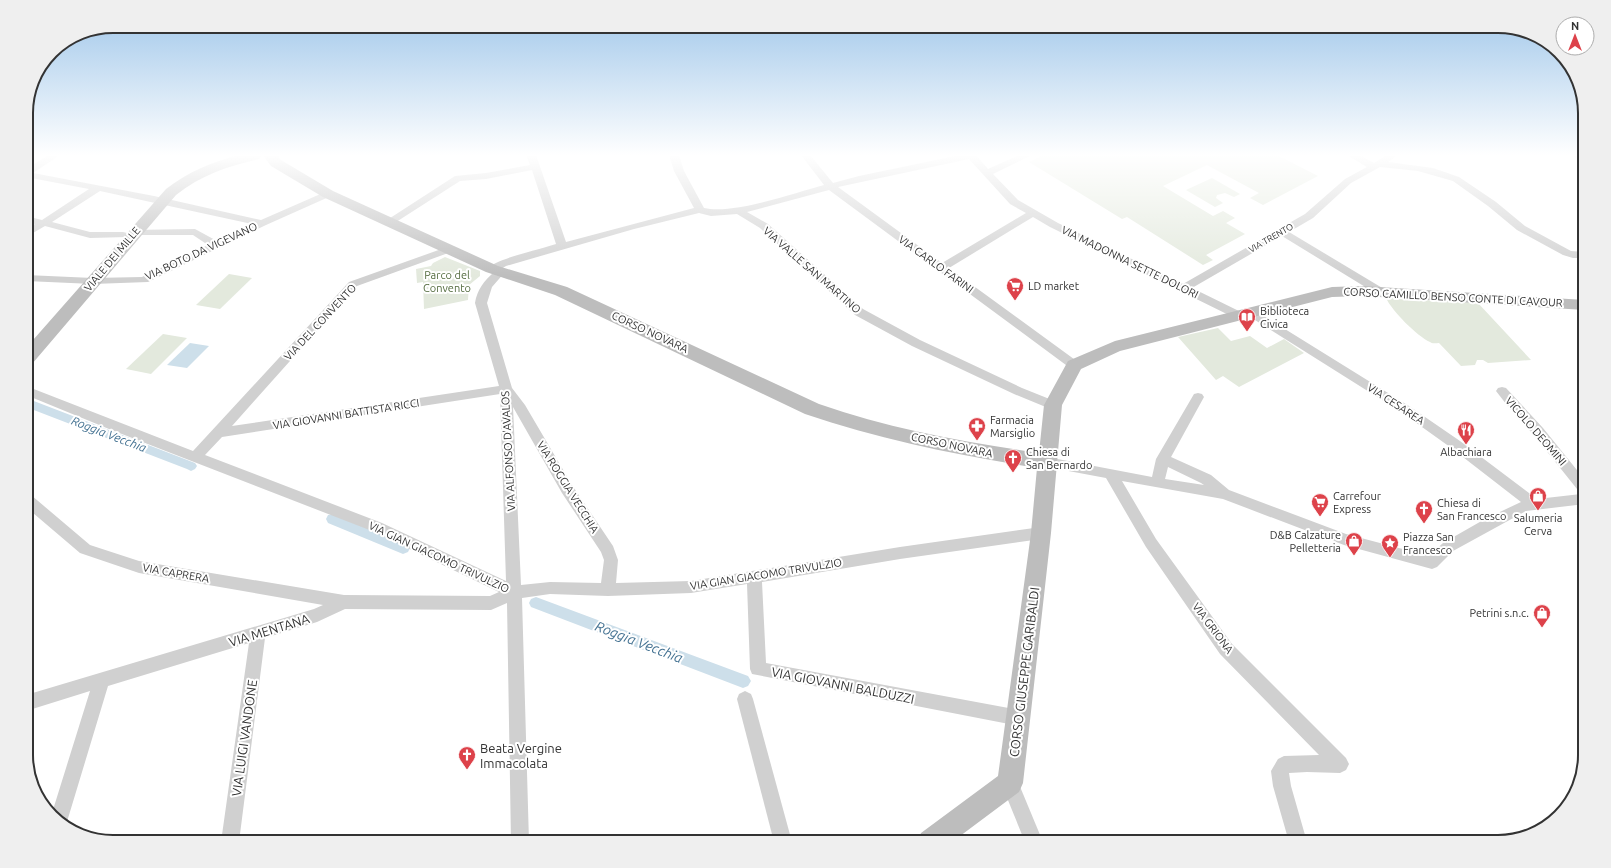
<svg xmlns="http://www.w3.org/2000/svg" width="1611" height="868" font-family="Ubuntu,sans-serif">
	<rect width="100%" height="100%" fill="#fff"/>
	<g fill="#e3e9dd">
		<path d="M1044,155H1277L1318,176L1263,205L1250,198L1259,193L1207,165L1163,186L1213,216L1223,211L1235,218L1226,223L1245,234L1206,255L1213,260L1203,265L1127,217L1122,219L1029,162Z"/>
		<path d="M1212,178L1240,194L1234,197L1225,193L1217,195L1216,198L1223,203L1215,207L1186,190Z"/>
		<path d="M445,257L480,271V276L469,285L468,300L424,309L423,282L417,283L416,269L431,266L433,263Z"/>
		<path d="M229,274L252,278L220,309L196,305Z"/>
		<path d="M1386,298L1478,303L1531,360L1488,363L1483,360H1477L1475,365L1461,366L1439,343C1436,343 1432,344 1430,342C1417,336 1392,311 1386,298Z"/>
		<path d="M1218,328L1231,341L1250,336L1267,348L1284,339L1304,353L1239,387L1223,376L1216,380L1178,337Z"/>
		<path d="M163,334L187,338L151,374L126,369Z"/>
	</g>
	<path fill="#cddfea" d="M190,343L209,346L187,368L167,365Z"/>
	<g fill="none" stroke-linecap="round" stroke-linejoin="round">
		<g fill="#cddfea" fill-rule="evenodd">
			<path d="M26,398L195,463L197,466L195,469L191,471L187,469L26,407Z"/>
			<path d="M333,514L408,544L410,548L408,552L403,554L328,523L326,519L328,515Z"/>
			<path d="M536,597L748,676L751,681L748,686L743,688L531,607L529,603L531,599Z"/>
		</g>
		<g fill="#d0d0d0" fill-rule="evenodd">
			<path d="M49,155H60L33,173L154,196L261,220L325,192H331L333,194L331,196L266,225L148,282L93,284L26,281V275L93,278L142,277L208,245L193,235H135L130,232L131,230L195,229L217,241L252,224L100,191L52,222L90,232H123L127,233L128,235L127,237L90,238L45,226L26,237V229L35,224L26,222V216L42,220L89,189L26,177V169Z"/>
			<path d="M526,155H536L566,242L694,208L674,171L669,155H679L684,171L704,208C733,215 794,193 824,185L801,155H810L833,183L859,176L960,155H976L988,169L1019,155H1032L993,174L1018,200L1058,223L1183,284L1305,214L1345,179L1367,167L1347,155H1359L1374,163L1387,155H1398L1388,162L1433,168L1459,177L1496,202L1525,226L1571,251L1585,252V258H1573L1563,255L1517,230L1488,206L1453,181L1418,171L1380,167L1351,183L1313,218L1289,232L1384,289L1386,292L1384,295L1380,296L1282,236L1192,288L1243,313L1245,316L1243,319L1239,320L1050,227L1033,217L949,268L1078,362L1080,365L1078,368L1074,369L1070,368L829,190L747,212L768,224L863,309L920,340L1022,388L1057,402L1059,405L1057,408L1053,410L1014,394L912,346L855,315L760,228L737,214L711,216L699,213L634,229L506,266L501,269L505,272L492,287L487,303L512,388L525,405L572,485L613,546L618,560L616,583L691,581L900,547L1041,527L1046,529L1048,533L1046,537L1041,539L900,559L762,582L766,663L1019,710L1025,712L1027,718L1025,724L1019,726L752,674L750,669L747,584L691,593L608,596L550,594L522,598L529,842H511L507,603L491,610L345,609L317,622L265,638L239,842H221L249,643L108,686L66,825L52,813L90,691L26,711V695L314,609L323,605L139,573L80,553L26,507V494L31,495L90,545L139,561L344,595L490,596L499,592L372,531L109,429L26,395V386L193,451L349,282L447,247L452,250L451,252L357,286L232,426L499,386L475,303C477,290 484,281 494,272L488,271L487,269C494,259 542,249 556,244L532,170L486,179L460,181L393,224L389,225L384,222L455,176L486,173L530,165ZM969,159L1010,204L1026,213L942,263L838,187ZM500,394L506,581L382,523L205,455L222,437ZM513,407L562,493L601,552L604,560L601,583L550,582L521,585Z"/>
			<path d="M1573,155H1583L1585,158V166L1582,165Z"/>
			<path d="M1251,308L1409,406L1460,441L1537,499L1581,494L1533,434L1510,409L1496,391L1498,388L1502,387L1506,388L1543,428L1585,480V504L1526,511L1453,551L1437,567L1432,569L1344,545L1223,499L1122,481L1156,539L1232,644L1346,758L1349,764L1346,770L1340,773L1307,772L1289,773L1291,786L1307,842H1289L1273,786L1271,771L1278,759L1284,756L1319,755L1220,654L1146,547L1106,478L1047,467L1042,466L1040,462L1042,458L1047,457L1152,477L1156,459L1194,394L1198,393L1202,394L1204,397L1171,457L1211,475L1229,490L1346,534L1429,556L1443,543L1485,519L1521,502L1450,447L1401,412L1247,315L1245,312L1247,309ZM1168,467L1201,483L1204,485L1165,479Z"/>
			<path d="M745,691L751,694L753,699L792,842H774L737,699L739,694Z"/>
			<path d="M1010,774L1016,777L1043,842H1025L1001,783L1004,777Z"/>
		</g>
		<g fill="#bdbdbd" fill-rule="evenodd">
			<path d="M239,155L261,156L259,159C228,166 201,175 176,195L32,364L26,366V348L166,189C188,172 212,162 239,155Z"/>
			<path d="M263,155H277L281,160L333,191L498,266L567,287L819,404C890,429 964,442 1039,453L1044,405L1068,361L1115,341L1332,287L1363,286L1585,300V310L1363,296L1332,297L1120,351L1081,369L1062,405L1051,533L1023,783L1019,792L952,842H917L921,833L998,776L1031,533L1037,468C958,455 881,440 805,414L555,295L486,272L323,197L271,166Z"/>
		</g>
	</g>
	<linearGradient id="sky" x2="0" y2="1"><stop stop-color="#9dc5e9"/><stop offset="0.56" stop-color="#fff"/><stop offset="1" stop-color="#fff" stop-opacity="0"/></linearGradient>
	<rect width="1611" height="277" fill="url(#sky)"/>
	<defs>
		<g id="supermarket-pin" transform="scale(0.9)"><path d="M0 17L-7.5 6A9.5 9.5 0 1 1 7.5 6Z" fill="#dd424a" stroke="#fff"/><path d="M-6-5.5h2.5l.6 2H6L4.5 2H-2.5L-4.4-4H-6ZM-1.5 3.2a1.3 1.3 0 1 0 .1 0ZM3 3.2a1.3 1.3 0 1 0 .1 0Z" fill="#fff"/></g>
		<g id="library-pin" transform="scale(0.9)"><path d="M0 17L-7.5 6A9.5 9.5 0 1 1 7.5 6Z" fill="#dd424a" stroke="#fff"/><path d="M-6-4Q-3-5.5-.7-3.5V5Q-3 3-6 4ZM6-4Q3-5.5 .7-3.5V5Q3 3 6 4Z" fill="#fff"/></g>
		<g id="pharmacy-pin" transform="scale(0.9)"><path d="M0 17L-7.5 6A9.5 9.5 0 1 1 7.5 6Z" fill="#dd424a" stroke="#fff"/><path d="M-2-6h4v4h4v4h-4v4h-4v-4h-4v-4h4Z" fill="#fff"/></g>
		<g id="restaurant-pin" transform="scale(0.9)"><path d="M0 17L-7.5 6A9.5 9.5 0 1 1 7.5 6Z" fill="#dd424a" stroke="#fff"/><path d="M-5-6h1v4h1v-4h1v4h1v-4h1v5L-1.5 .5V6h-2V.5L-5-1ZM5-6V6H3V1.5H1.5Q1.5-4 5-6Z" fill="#fff"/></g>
		<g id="church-pin" transform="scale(0.9)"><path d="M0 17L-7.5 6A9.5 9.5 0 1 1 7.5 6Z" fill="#dd424a" stroke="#fff"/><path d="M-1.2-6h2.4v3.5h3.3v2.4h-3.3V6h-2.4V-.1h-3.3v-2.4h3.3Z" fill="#fff"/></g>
		<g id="shop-pin" transform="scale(0.9)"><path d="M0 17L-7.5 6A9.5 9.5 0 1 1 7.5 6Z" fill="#dd424a" stroke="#fff"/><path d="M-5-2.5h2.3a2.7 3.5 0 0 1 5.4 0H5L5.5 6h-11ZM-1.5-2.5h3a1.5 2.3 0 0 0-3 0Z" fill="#fff"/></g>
		<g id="sight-pin" transform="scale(0.9)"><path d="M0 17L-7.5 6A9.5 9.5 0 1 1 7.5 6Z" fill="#dd424a" stroke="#fff"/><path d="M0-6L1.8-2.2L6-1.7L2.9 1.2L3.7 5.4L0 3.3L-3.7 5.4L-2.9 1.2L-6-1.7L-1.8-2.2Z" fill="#fff"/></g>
	</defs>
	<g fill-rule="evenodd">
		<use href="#supermarket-pin" x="1015" y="286"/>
		<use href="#library-pin" x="1247" y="317"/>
		<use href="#pharmacy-pin" x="977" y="426"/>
		<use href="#restaurant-pin" x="1466" y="430"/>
		<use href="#church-pin" x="1013" y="458"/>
		<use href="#shop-pin" x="1538" y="496"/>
		<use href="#supermarket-pin" x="1320" y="502"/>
		<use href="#church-pin" x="1424" y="509"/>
		<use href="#shop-pin" x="1354" y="541"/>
		<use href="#sight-pin" x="1390" y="543"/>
		<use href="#shop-pin" x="1542" y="613"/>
		<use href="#church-pin" x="467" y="755"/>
	</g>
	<g text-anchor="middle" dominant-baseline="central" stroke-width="4" stroke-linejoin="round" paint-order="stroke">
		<g font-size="9" fill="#333" stroke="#fff">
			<text transform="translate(1271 238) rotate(-30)">VIA TRENTO</text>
		</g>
		<g font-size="11" fill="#333" stroke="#fff">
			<text transform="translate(201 251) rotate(-25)">VIA BOTO DA VIGEVANO</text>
			<text transform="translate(112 259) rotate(-50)">VIALE DEI MILLE</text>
			<text transform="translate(1130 262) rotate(26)">VIA MADONNA SETTE DOLORI</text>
			<text transform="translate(936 264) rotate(36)">VIA CARLO FARINI</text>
			<text transform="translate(812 270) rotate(41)">VIA VALLE SAN MARTINO</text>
			<text transform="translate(1453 297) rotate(3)">CORSO CAMILLO BENSO CONTE DI CAVOUR</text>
			<text transform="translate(320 322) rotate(-47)">VIA DEL CONVENTO</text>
			<text transform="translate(650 332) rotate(25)">CORSO NOVARA</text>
			<text transform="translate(1396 404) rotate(33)">VIA CESAREA</text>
			<text transform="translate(346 414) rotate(-9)">VIA GIOVANNI BATTISTA RICCI</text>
			<text transform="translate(1536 431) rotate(49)">VICOLO DEOMINI</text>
			<text transform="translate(952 445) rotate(12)">CORSO NOVARA</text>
			<text transform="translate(508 451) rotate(-93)">VIA ALFONSO D'AVALOS</text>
			<text transform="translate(568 487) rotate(58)">VIA ROGGIA VECCHIA</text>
			<text transform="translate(439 557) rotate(25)">VIA GIAN GIACOMO TRIVULZIO</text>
			<text transform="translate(176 573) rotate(10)">VIA CAPRERA</text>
			<text transform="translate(766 574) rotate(-9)">VIA GIAN GIACOMO TRIVULZIO</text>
			<text transform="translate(1213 628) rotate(53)">VIA GRIONA</text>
		</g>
		<g font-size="11" fill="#556d41" stroke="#fff">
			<text x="447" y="275">Parco del<tspan x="447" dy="13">Convento</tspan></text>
		</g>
		<g font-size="11" fill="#333" stroke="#fff" text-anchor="start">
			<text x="1028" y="286">LD market</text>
			<text x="1260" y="311">Biblioteca<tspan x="1260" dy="13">Civica</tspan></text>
			<text x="990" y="420">Farmacia<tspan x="990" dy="13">Marsiglio</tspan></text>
			<text x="1026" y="452">Chiesa di<tspan x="1026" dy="13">San Bernardo</tspan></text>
			<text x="1466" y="452" text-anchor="middle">Albachiara</text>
			<text x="1333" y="496">Carrefour<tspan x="1333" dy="13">Express</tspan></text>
			<text x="1437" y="503">Chiesa di<tspan x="1437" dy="13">San Francesco</tspan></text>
			<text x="1538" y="518" text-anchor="middle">Salumeria<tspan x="1538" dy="13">Cerva</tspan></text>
			<text x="1341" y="535" text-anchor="end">D&amp;B Calzature<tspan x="1341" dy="13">Pelletteria</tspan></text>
			<text x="1403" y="537">Piazza San<tspan x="1403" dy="13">Francesco</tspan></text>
			<text x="1529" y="613" text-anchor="end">Petrini s.n.c.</text>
		</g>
		<g font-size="12" font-style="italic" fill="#447292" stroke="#fff">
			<text transform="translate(109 434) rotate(21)">Roggia Vecchia</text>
		</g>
		<g font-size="13" fill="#333" stroke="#fff">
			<text transform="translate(269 630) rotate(-17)">VIA MENTANA</text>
			<text transform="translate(1024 672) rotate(-83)">CORSO GIUSEPPE GARIBALDI</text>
			<text transform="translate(843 685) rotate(11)">VIA GIOVANNI BALDUZZI</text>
			<text transform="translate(244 738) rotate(-82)">VIA LUIGI VANDONE</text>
		</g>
		<g font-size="13" fill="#333" stroke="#fff" text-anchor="start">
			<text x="480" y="748">Beata Vergine<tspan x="480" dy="15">Immacolata</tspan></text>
		</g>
		<g font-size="14" font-style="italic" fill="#447292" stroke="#fff">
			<text transform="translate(639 642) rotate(21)">Roggia Vecchia</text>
		</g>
	</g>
	<path d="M0 0H1611V868H0ZM113 33H1498A80 80 0 0 1 1578 113V755A80 80 0 0 1 1498 835H113A80 80 0 0 1 33 755V113A80 80 0 0 1 113 33Z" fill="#efefef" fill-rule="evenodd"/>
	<path fill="none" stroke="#333" stroke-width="2" d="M113 33H1498A80 80 0 0 1 1578 113V755A80 80 0 0 1 1498 835H113A80 80 0 0 1 33 755V113A80 80 0 0 1 113 33Z"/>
	<g transform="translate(1575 36)"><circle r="19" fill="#ffffff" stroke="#adadad"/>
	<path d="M0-3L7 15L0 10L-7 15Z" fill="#dd424a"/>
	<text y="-6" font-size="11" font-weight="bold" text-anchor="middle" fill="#333333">N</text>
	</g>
</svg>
